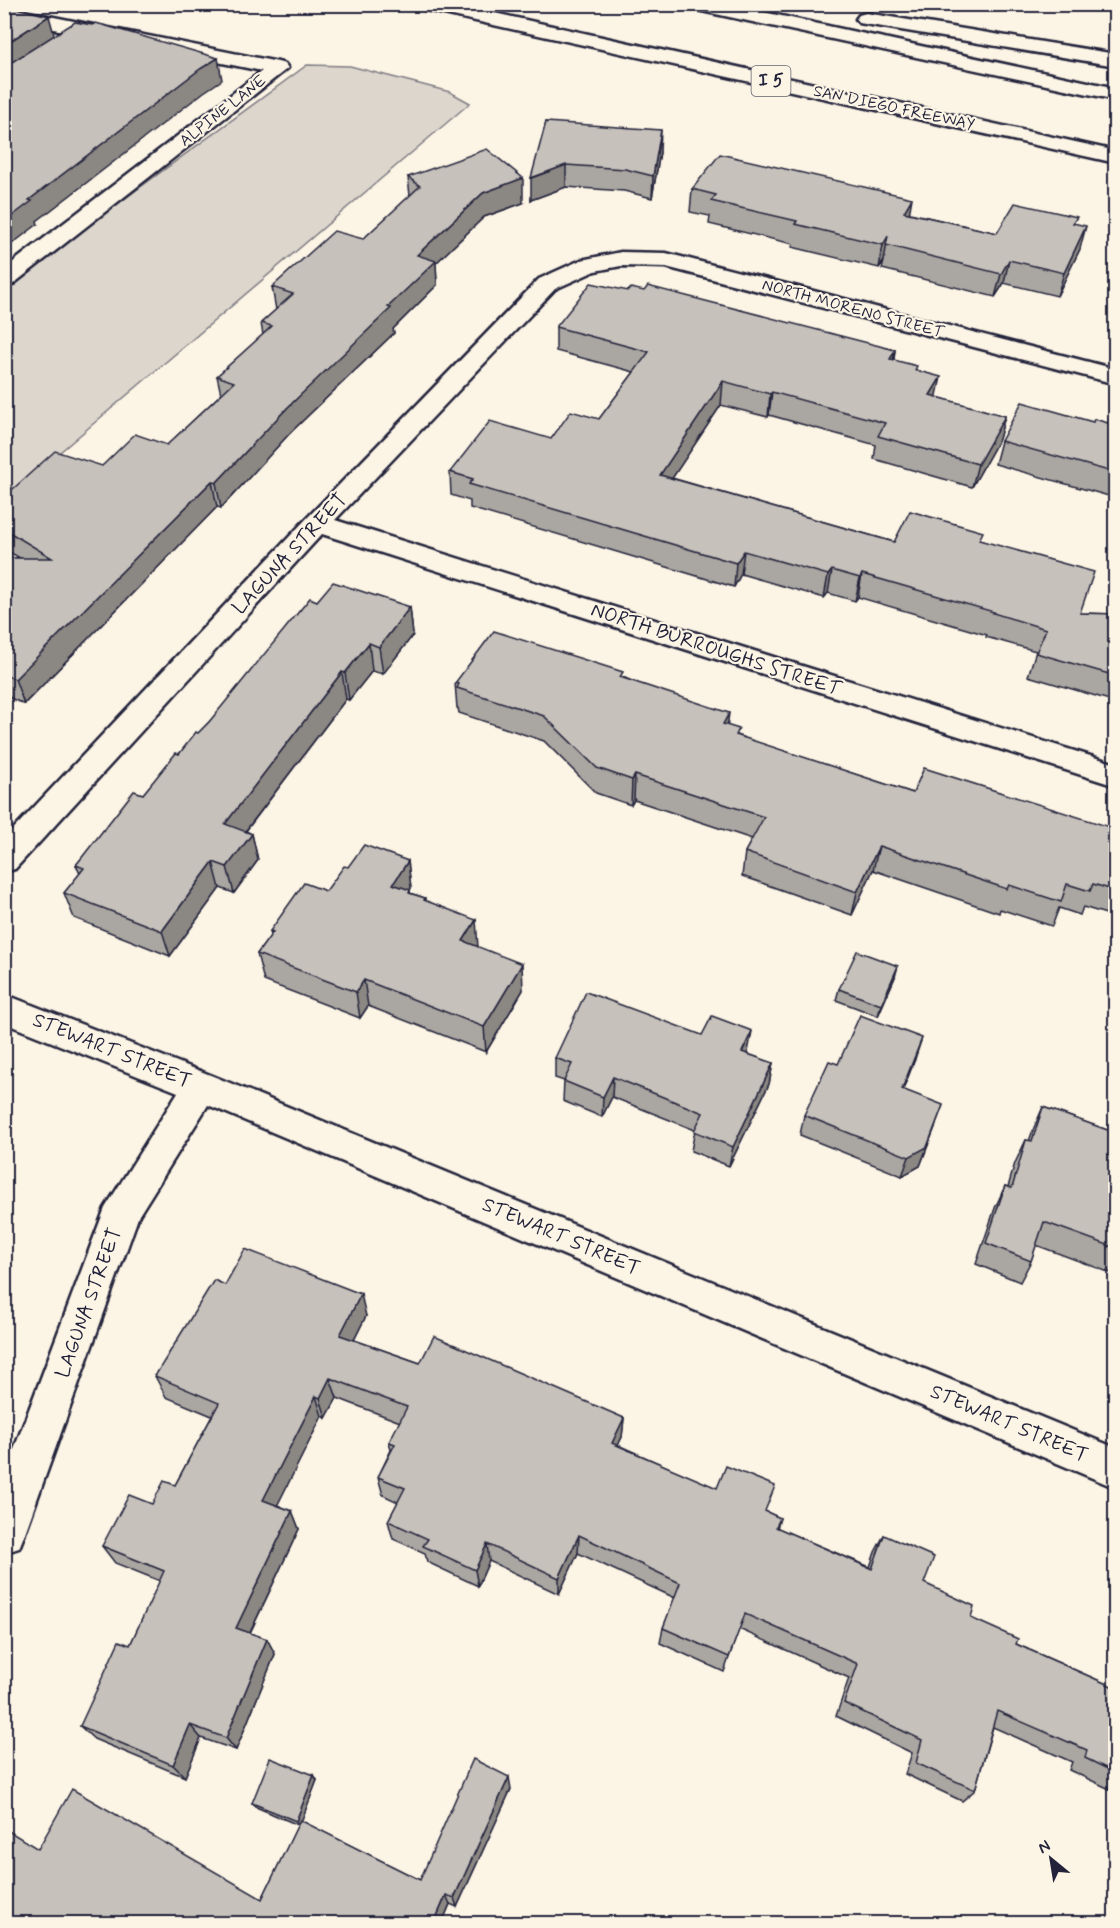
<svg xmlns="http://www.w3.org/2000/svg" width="1120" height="1928" font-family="Mynerve,sans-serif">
	<rect width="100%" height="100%" fill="#fcf5e5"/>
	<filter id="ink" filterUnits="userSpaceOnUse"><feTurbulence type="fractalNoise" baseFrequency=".0167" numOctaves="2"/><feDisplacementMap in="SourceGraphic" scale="12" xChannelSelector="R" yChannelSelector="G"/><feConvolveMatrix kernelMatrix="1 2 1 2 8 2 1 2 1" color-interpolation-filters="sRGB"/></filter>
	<g filter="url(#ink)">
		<path fill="#dcd6cc" stroke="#7f7c84" stroke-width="1.5" d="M307,65L350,66L450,92L470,103L5,499L4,287Z"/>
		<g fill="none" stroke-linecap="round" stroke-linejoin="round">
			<g stroke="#22223b" stroke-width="5">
				<g id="minor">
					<path d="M4,7L278,62L285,64L288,68L12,285L4,287V269L262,71L4,19Z"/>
					<path d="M621,252L666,253L1116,369V384L666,267L621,266L595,271L555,289L335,520L1116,764V786L322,534L15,869L4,872V839L308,517L539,279L581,260Z"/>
					<path d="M4,994L213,1076L1116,1448V1488L208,1105L139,1215L25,1533L19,1548L4,1553V1476L105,1208L178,1092L4,1023Z"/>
				</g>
			</g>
			<g stroke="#22223b" stroke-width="5">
				<g id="highway">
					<path d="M417,4H454L1116,151V163L426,10L419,8Z"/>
					<path d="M688,4H726L1116,88V100L697,10L690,8Z"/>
					<path d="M866,13L1116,54V66L859,23L856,19L859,15Z"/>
				</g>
			</g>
			<use href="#minor" fill="#fcf5e5" fill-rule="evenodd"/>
			<use href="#highway" fill="#fcf5e5" fill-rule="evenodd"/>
		</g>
		<g fill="#aaa6a1" stroke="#22223b" stroke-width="1.5">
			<path d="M546,122L660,152L652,198L624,191L566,187L531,200Z"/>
			<path d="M408,177L523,203L484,217L436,263L437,285L393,329L394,333L290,433L221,508L217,507L24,704L10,698L4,704V558H20L4,549V497L167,445L221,394L217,376L263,335L261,323L276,310L272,287L363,239L410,196Z"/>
			<path d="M692,189L910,213L997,233L1075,224L1080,249L1057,296L1004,283L995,297L882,269L884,261L879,268L792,247L793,244L709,224L710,216L690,212Z"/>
			<path d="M556,327L895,350L894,360L917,370L936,397L1005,416L999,439L972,487L874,459L876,445L769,415L768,417L721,405L672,478L894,542L981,540L1080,613L1116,614V702L1028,676L1036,651L986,637L987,635L858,597L855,601L828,593L824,598L741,574L734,587L470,508V501L451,495L450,472L551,439L599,419L634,372L556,351Z"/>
			<path d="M1093,422L1108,423L1116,422V498L995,464L1001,441Z"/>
			<path d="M317,601L410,607L413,635L383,674L372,671L349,700L346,699L246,831L252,834L258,860L234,893L220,888L170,956L74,918L64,893L80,874L76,865L143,794L179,754L209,722Z"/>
			<path d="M623,677L727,725L738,736L913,793L1116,829V917L1083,907L1080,915L1059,908L1052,926L1000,909L999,913L873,870L852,915L742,876L745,852L752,839L634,800L631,805L596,793L544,741L459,713L458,708H457L455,683Z"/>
			<path d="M408,861L411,888L410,890V893L425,898V901L478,947L523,990L486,1052L368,1006L360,1018L264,981L257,954L271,935L270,931L326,891L348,867Z"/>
			<path d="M895,977L878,1016L836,1000L839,989Z"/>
			<path d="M748,1052V1054L773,1063L769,1084L729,1166L691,1151L695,1130L612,1097L602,1117L563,1101L564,1081L555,1078V1058Z"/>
			<path d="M915,1059L903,1090L936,1125L920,1166L902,1176L800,1135L804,1115L838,1064Z"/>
			<path d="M1043,1107L1116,1133V1275L1036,1245L1031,1261L1020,1282L976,1264L995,1208L1005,1186L1008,1187L1015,1163L1026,1140L1029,1141L1033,1130Z"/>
			<path d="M225,1285L366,1316L354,1340L420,1363L624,1418L622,1437L618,1445L780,1518L777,1528L870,1567L875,1552L884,1535L924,1583L971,1618L1016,1644L1116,1688V1792L1069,1770L1072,1762L993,1727L975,1790L962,1801L905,1774L912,1753L836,1716L849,1678L739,1629L724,1672L660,1643L663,1628L675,1598L578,1553L559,1594L489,1561L478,1586L427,1562L425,1553L393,1539L388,1521L398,1502L383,1495L378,1477L391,1450L389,1442L400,1422L337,1398L326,1418L322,1416L277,1505L292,1511L299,1529L250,1633L267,1639L275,1654L236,1750L201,1738L185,1777L94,1739L80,1726L130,1645L160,1581L115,1563L102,1546L175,1485L212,1416L166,1397L155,1376Z"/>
			<path d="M1116,1290V1314L1109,1312Z"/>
			<path d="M314,1775L317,1780L301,1821L420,1880L511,1789L457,1907L450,1904L442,1923H4L39,1848L262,1899L298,1825L256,1807L252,1803Z"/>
		</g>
		<g fill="#8b8783" stroke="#22223b" stroke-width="1.5">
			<path d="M49,16L55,38L4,71V45Z"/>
			<path d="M218,58L222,80L204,92L37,221L38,224L4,250V222L29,200L200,69Z"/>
			<path d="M661,130L660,152L652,198L653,176Z"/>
			<path d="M566,165V187L531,200V178Z"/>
			<path d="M523,178V203L484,217L436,263L437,285L393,329L394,333L290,433L221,508L216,483L287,408L388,307L417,255L483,193Z"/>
			<path d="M912,198L908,221L904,212Z"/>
			<path d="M1086,226L1080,249L1057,296L1064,273Z"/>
			<path d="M888,236L884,261L879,268L883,245Z"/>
			<path d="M1009,260L1004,283L995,297L1001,274Z"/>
			<path d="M895,350L891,373L890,359Z"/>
			<path d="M941,377L936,400L930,395Z"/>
			<path d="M723,381L721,405L659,498L660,475Z"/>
			<path d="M772,392L769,415L768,417L770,394Z"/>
			<path d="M1005,416L999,439L972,487L978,464Z"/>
			<path d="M212,481L217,507L24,704L15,679Z"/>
			<path d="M744,551L741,574L734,587L736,563Z"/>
			<path d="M832,570L828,593L824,598L828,575Z"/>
			<path d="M862,574L858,597L855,601L860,578Z"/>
			<path d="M410,607L413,635L383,674L379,647Z"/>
			<path d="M369,643L372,671L349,700L345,673Z"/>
			<path d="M342,672L346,699L231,850L225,824Z"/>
			<path d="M4,683L10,698L4,704Z"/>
			<path d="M729,713L726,737L723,724Z"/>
			<path d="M635,775L634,800L631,805L632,780Z"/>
			<path d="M252,834L258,860L234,893L227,867Z"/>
			<path d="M879,846L873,870L852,915L857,892Z"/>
			<path d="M408,861L411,888L410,890L413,917L409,893L393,884Z"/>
			<path d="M213,862L220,888L170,956L162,931Z"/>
			<path d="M476,920L478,947L463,941Z"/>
			<path d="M522,964L523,990L486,1052L484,1027Z"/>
			<path d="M898,966L895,977L878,1016L881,1005Z"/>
			<path d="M364,980L368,1006L360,1018L356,992Z"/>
			<path d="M752,1031L748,1052L739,1072L742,1052Z"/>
			<path d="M922,1038L915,1059L895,1109L902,1089Z"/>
			<path d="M773,1063L769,1084L729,1166L733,1147Z"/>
			<path d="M613,1077L612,1097L602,1117L603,1097Z"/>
			<path d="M943,1105L920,1166L902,1176L909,1157Z"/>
			<path d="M361,1294L366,1316L346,1356L340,1335Z"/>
			<path d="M330,1378L337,1398L326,1418L320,1398Z"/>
			<path d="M316,1396L322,1416L271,1518L263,1500Z"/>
			<path d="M624,1418L622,1437L610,1462L612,1443Z"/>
			<path d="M292,1511L299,1529L245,1643L236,1628Z"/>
			<path d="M579,1535L578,1553L559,1594V1578Z"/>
			<path d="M487,1544L489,1561L478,1586L475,1570Z"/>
			<path d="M267,1639L275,1654L236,1750L226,1738Z"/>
			<path d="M190,1725L201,1738L185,1777L173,1765Z"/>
			<path d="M314,1775L317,1780L300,1825L296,1821Z"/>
			<path d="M509,1777L511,1789L457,1907L454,1898Z"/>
			<path d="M446,1895L450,1904L442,1923H434Z"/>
		</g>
		<g fill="#c6c1bb" stroke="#22223b" stroke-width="1.5">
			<path d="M4,5L49,16L4,45Z"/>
			<path d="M75,22L92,25L96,23L218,58L200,69L29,200L32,201L4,222V67Z"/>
			<path d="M546,122L661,130L653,176L625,169L566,165L531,178Z"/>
			<path d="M487,149L523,178L483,193L417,255L436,261L388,307L391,308L287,408L216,483L212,481L15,679L4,675V558H52L4,529V497L55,451L102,466L135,434L167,445L234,382L217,376L272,326L261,323L293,294L272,287L334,231L363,239L420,186L408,177Z"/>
			<path d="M720,154L912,198L904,212L997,233L1015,203L1077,217L1073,223L1086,226L1064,273L1009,260L1001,274L886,245L888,236L883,245L795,224L797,221L711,201L716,195L692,189Z"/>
			<path d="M591,283L628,291L631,288L644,291L648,286L895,350L890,359L917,366L915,370L941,377L930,395L1005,416L978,464L878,436L885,423L772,392L770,394L723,381L660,475L894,542L910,511L983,532L979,540L1094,572L1080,613L1116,614V676L1036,653L1046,629L993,613L994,612L862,574L860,578L832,570L828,575L744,551L736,563L469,484L473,479L450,472L490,421L551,439L571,411L599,419L649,352L556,327Z"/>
			<path d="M1022,402L1093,422L1094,419L1108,423L1109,420L1116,422V473L1001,441Z"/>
			<path d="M333,582L410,607L379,647L369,643L345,673L342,672L225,824L252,834L227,867L213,862L162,931L64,893L84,868L76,865L134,791L143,794L176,753L179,754L196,732L198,733L209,722L310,598L317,601Z"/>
			<path d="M494,631L623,672L620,677L729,713L723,724L739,729L736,735L913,793L924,768L1116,829V891L1093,884L1090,891L1067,884L1061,902L1009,885L1007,889L879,846L857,892L745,852L764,817L635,775L632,780L597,768L544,716L457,688L459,684L455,683Z"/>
			<path d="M364,845L408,861L393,884L410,890L409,893L425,898L424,900L476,920L463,941L522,964L484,1027L364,980L356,992L257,954L273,932L270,931L304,883L326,891L344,866L348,867Z"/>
			<path d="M857,951L898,966L881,1005L839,989Z"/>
			<path d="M586,992L702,1035L712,1016L752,1031L742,1052L773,1063L733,1147L694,1131L703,1113L613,1077L603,1097L564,1081L572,1064L555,1058Z"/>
			<path d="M860,1015L922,1038L902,1089L943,1105L927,1147L909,1157L804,1115L829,1061L838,1064Z"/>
			<path d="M1043,1107L1116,1133V1248L1044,1222L1031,1261L986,1243L1005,1186L1012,1188L1026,1140L1032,1141Z"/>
			<path d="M245,1249L361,1294L340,1335L420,1363L434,1336L624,1418L612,1443L717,1488L726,1466L775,1486L765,1511L780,1518L776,1527L872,1569L884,1535L934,1557L924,1583L974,1606L971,1618L1018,1639L1016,1644L1116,1688V1773L1085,1758L1087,1750L997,1711L975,1790L916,1763L922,1740L844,1703L858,1664L745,1614L729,1657L663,1628L680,1583L579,1535L559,1578L487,1544L475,1570L423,1546L428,1539L388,1521L405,1488L378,1477L395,1444L389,1442L407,1407L330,1378L320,1398L316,1396L263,1500L292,1511L236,1628L267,1639L226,1738L190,1725L173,1765L80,1726L119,1641L130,1645L164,1571L102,1546L129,1495L152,1504L164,1481L175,1485L219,1403L155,1376L214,1280L225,1285Z"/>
			<path d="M270,1758L314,1775L296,1821L252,1803Z"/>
			<path d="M473,1759L509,1777L454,1898L446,1895L434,1923H4V1834L7,1830L38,1849L72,1789L262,1899L300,1820L420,1880Z"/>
		</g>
	</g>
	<g text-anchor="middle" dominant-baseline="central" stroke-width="4.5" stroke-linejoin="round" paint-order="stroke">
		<g font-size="16" fill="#22223b" stroke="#fcf5e5">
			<text transform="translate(894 108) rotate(12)">SAN DIEGO FREEWAY</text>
			<text transform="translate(223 111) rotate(-38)">ALPINE LANE</text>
			<text transform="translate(853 309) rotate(15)">NORTH MORENO STREET</text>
		</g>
		<rect fill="#fcf5e5" stroke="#63616e" stroke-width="1.5" x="751.5" y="66" width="39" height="30" rx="4.5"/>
		<g font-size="18" font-weight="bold" fill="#22223b">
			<text x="771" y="81">I 5</text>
		</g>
		<g font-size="20" fill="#22223b" stroke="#fcf5e5">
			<text transform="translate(290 554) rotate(-47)">LAGUNA STREET</text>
			<text transform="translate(716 650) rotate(18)">NORTH BURROUGHS STREET</text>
			<text transform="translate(112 1051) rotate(22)">STEWART STREET</text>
			<text transform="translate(561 1237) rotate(23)">STEWART STREET</text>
			<text transform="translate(89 1303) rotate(-70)">LAGUNA STREET</text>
			<text transform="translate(1009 1424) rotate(23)">STEWART STREET</text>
		</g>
	</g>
	<rect width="1120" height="1928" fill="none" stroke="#fcf5e5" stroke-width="24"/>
	<rect x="12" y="12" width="1096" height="1904" fill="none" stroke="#22223b" stroke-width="2" filter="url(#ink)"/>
	<g transform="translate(1051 1859) rotate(330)" stroke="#fcf5e5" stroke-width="4.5" paint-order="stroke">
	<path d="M0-4.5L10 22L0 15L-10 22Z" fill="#22223b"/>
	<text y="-9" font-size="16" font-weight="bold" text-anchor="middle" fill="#22223b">N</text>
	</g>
</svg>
